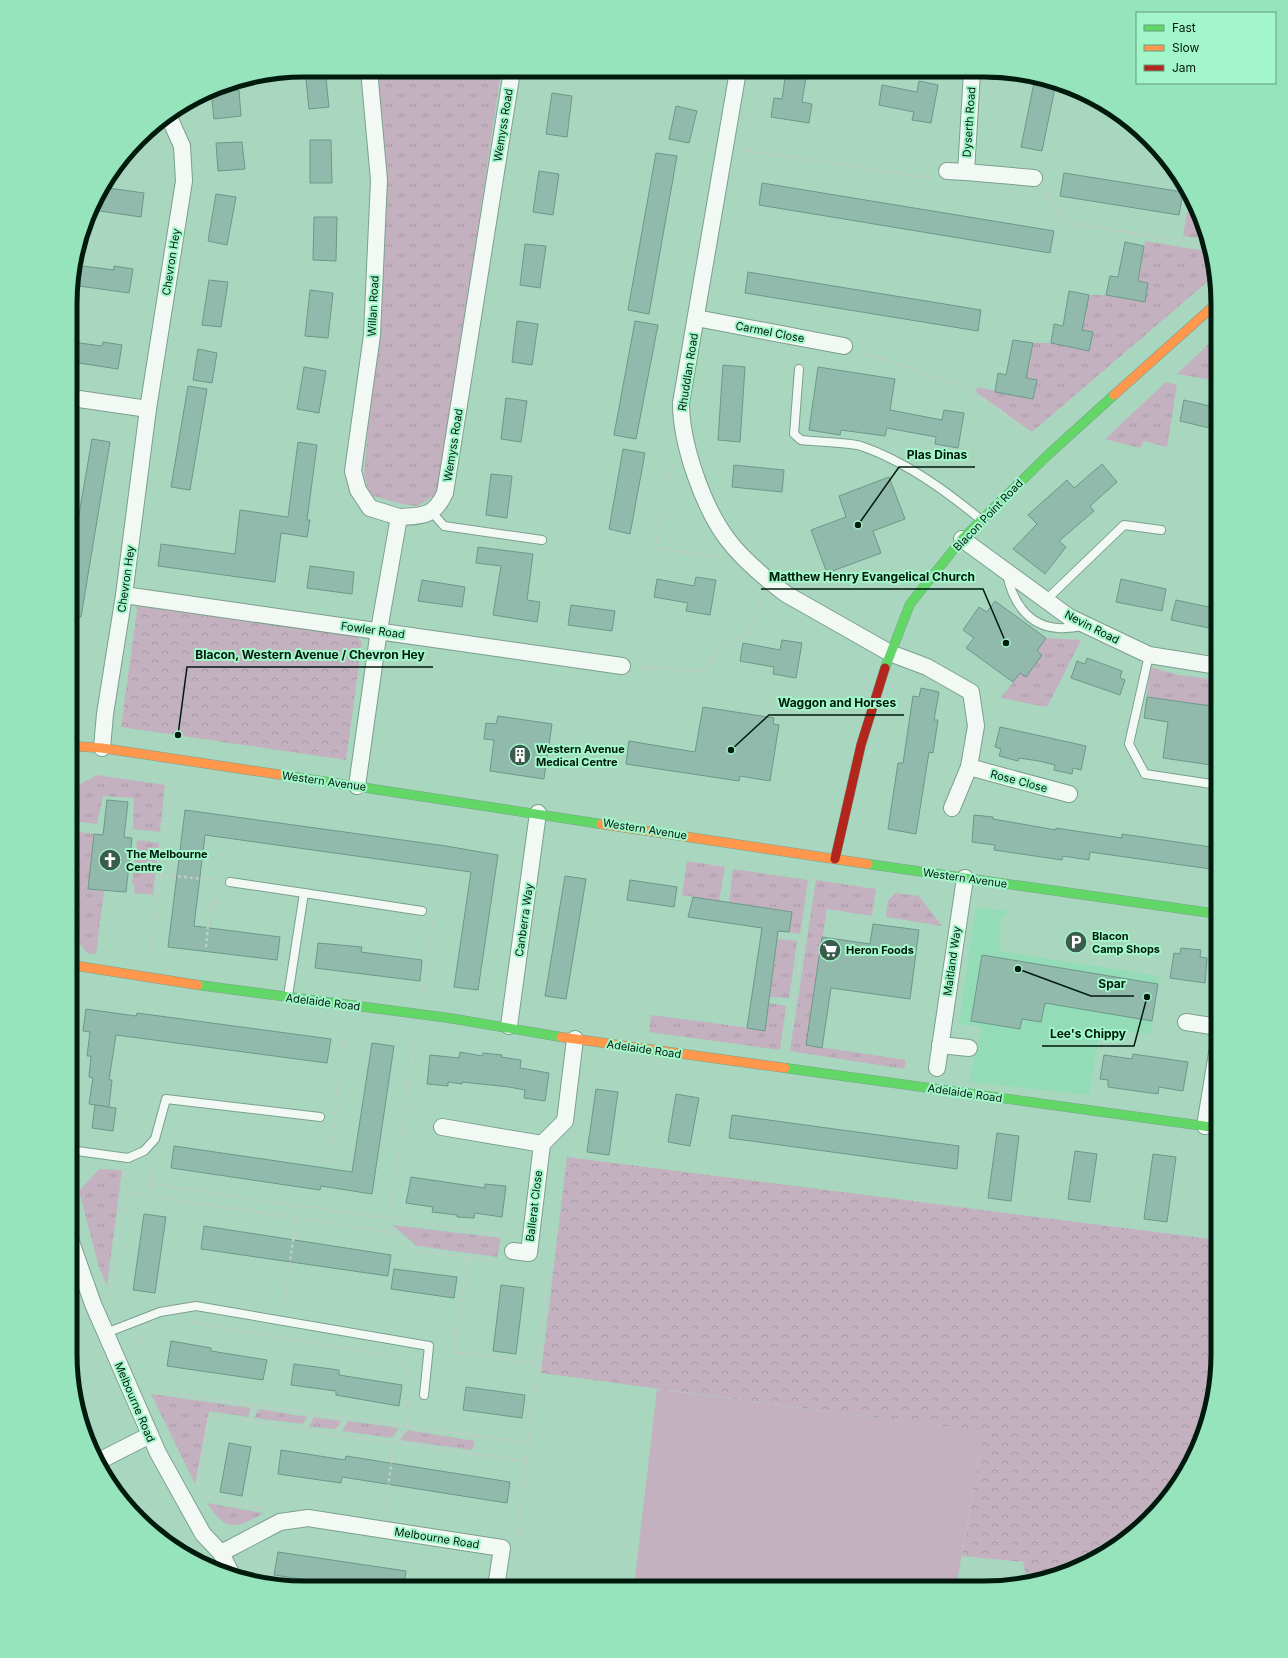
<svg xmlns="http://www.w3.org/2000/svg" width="1288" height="1658" font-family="Inter,sans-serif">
	<defs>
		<pattern id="grass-tufts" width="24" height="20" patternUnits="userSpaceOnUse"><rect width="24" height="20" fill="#c4b1c0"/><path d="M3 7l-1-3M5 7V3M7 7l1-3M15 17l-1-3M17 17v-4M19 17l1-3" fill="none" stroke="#a798a4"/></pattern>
		<pattern id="park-crowns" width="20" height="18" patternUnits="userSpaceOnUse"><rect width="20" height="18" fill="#c4b1c0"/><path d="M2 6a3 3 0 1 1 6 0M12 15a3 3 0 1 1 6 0" fill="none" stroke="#a798a4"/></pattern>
	</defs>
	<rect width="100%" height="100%" fill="#a8d6be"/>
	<path fill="#93dcb7" d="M976,907L1012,912L1001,917L999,951L1160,976L1150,1034L1100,1029L1089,1095L969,1082L982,1027L959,1024Z"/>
	<g fill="url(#grass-tufts)">
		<path d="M378,70L501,71L439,492L418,506L402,504L370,495L364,475L386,222Z"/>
		<path d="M1190,195L1194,200L1208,239L1183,236Z"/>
		<path d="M1145,241L1211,252L1214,276L1032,432L976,392L977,387L1033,399L1037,380L1026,378L1033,343H1051L1089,351L1093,332L1082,330L1089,295H1106L1145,302L1148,283L1138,281Z"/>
		<path d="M1218,335V381L1177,374Z"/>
		<path d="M1166,382L1177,385L1167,447L1144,441L1140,448L1105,439Z"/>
		<path d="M1046,638L1081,640L1047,707L1001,698L1020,673L1026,677L1042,655L1037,651Z"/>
		<path d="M1150,667L1179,675L1218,680V707L1147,697Z"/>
		<path d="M97,775L165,785L160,832L133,829L134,798L103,796L97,824L72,821L75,787Z"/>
		<path d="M74,831L94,834L88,889L104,891L96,954L87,953L71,932V854Z"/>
		<path d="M137,840L159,843L153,895L134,893L135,885L132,884Z"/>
		<path d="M687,861L725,867L719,901L682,895Z"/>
		<path d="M733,869L808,880L800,934L789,932L791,912L729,902Z"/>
		<path d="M816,880L876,889L872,916L827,909L806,1045L906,1060L904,1069L790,1051Z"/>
		<path d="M895,893L919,896L942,926L886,917L888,901Z"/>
		<path d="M777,939L797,941L789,998L770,997Z"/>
		<path d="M769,1003L786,1006L780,1050L649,1032L651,1015L765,1030Z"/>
		<path d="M99,1169L122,1170L107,1286L99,1267L79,1191Z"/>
		<path d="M392,1225L501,1238L497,1257L417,1246Z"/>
		<path d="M151,1394L251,1408L248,1417L209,1411L195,1484Z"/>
		<path d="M259,1409L307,1417L303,1424L254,1418Z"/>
		<path d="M314,1417L341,1421L336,1429L309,1427Z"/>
		<path d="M348,1421L399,1428L392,1438L342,1431Z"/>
		<path d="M408,1430L475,1441L472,1450L400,1440Z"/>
		<path d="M207,1503L263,1513C237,1530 224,1531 207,1503Z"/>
	</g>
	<g fill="url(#park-crowns)">
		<path d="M138,603L353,633L362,642L346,760L121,727Z"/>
		<path d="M567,1157L1218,1240L1217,1370L1206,1429L1179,1484L1139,1530L1088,1564L1048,1579L1025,1574L1024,1562L962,1556L983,1432L541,1373Z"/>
	</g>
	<path fill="#c4b1c0" d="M657,1389L983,1432L956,1588L634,1587Z"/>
	<g fill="#91baac" stroke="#6c988a">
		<path d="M305,70H325L329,107L309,109Z"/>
		<path d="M786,71H807L802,102L812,104L809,123L771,117L774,98L782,99Z"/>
		<path d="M1035,78L1056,83L1042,151L1021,147Z"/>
		<path d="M919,81L938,85L931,123L912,120L914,112L879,105L882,85L917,92Z"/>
		<path d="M230,82L231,91L239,90L241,116L214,119L211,92Z"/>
		<path d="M552,93L572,96L567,137L546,134Z"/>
		<path d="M676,106L697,111L689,143L669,139Z"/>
		<path d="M310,140H331L332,183H310Z"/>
		<path d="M242,142L245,169L218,171L216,143Z"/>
		<path d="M656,153L677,156L649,314L628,310Z"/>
		<path d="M539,171L559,174L553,215L533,212Z"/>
		<path d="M1064,173L1183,192L1179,215L1060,196Z"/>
		<path d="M762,183L1054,231L1050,253L759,205Z"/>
		<path d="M101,187L144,193L141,217L93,210Z"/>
		<path d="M216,194L236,197L227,245L208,241Z"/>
		<path d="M314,217H337L336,261L313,260Z"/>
		<path d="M1125,242L1144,246L1138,281L1148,283L1145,302L1106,295L1110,276L1118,277Z"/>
		<path d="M525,244L546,246L540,288L520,285Z"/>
		<path d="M75,265L114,270V266L133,269L129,293L72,285V273Z"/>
		<path d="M748,272L981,310L978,331L745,293Z"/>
		<path d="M209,280L228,282L221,327L202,325Z"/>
		<path d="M310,290L333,293L328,338L305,336Z"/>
		<path d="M1069,291L1089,295L1082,330L1093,332L1089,351L1051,343L1054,324L1063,326Z"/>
		<path d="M517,321L538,324L532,365L512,362Z"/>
		<path d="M635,321L658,325L636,439L614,435Z"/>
		<path d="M1013,340L1033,343L1026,378L1037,380L1033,399L995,392L998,373L1006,375Z"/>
		<path d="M72,342L102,346L103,342L122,345L118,369L72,362Z"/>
		<path d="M198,349L217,353L212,383L193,380Z"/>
		<path d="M723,365L745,367L740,442L718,440Z"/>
		<path d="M304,367L326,371L319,413L297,409Z"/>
		<path d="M818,367L895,379L890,410L942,420L944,410L964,413L958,448L935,444L936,437L887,428L885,436L841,430L840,435L809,430Z"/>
		<path d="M188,386L207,389L190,490L171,487Z"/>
		<path d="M506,398L527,401L521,442L501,439Z"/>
		<path d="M1184,400L1218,408V430L1180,421Z"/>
		<path d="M92,439L110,442L81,617L71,616V561Z"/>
		<path d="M298,442L317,445L307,520H310L307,537L281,533L275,582L158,566L161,544L235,554L240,510L288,517Z"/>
		<path d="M623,449L645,453L630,534L609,529Z"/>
		<path d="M1102,464L1117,482L1090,506L1094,511L1059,541L1066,547L1045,574L1013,549L1037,524L1028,515L1067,480L1074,488Z"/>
		<path d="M734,465L784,470L782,492L732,487Z"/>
		<path d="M491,474L512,476L507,518L486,515Z"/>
		<path d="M889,477L905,519L873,531L881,553L827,573L811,530L846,517L839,496Z"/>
		<path d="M478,547L533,554L527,600L540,602L537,622L493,615L501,566L476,563Z"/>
		<path d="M310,566L354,572L352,594L307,588Z"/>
		<path d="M696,577L716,580L710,615L686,611L688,603L654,597L657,579L694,586Z"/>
		<path d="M1121,579L1166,589L1162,611L1116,602Z"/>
		<path d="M422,580L465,587L462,607L418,601Z"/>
		<path d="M1176,600L1218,609V630L1171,620Z"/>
		<path d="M995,601L1046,638L1037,651L1042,655L1026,677L1020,673L1013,682L966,648L974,638L963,630L979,607L987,612Z"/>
		<path d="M571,605L615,611L612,631L568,625Z"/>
		<path d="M782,640L802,643L796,678L773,674L774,667L740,661L743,643L780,650Z"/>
		<path d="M1087,658L1122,671L1120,678L1125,680L1120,695L1071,678L1077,661L1085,664Z"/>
		<path d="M921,688L939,692L934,720H938L933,753L929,752L916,834L888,829L898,763H903L913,696L919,697Z"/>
		<path d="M1147,697L1218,707V766L1163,758L1168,722L1144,718Z"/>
		<path d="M703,707L774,718L773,724L779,725L770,781L740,776L739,781L626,764L629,741L695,752Z"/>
		<path d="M498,716L552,724L544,779L490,771L494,740L484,739L486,723L496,724Z"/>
		<path d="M1000,727L1086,746L1081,770L1073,768L1072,774L1054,770L1055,765L1039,761L1019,758L1018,761L999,756L1001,749L995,747Z"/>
		<path d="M107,800L128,802L124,837L132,838L126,892L88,889L94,834L103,835Z"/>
		<path d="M185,810L446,846L498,855L478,990L454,987L471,872L205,835L194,926L280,937L277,960L168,947Z"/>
		<path d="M974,815L993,817V819L1056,830V828L1122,838V834L1218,848V870L1090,852L1089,860L1063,856L1062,860L994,850L995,845L972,842Z"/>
		<path d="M565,876L586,879L566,999L545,996Z"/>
		<path d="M630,880L677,887L674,907L627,900Z"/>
		<path d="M693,897L792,912L789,932L778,931L765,1031L747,1028L762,928L688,917Z"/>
		<path d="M873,924L919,930L910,999L831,988L822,1048L806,1045L822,937L870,944Z"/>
		<path d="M318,943L362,947L361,952L422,960L420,981L315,968Z"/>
		<path d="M1181,948L1201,950L1200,957L1207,958L1205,983L1170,978L1174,953L1180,954Z"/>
		<path d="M982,955L1158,984L1152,1021L1045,1003L1041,1022L1022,1019L1020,1029L971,1021Z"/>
		<path d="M86,1009L136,1016L137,1013L331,1039L327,1063L116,1035L109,1080H112L109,1107L89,1104L93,1078L89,1077L91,1056H87L90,1032L83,1031Z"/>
		<path d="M372,1043L394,1046L372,1194L321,1186L320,1190L171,1168L174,1146L352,1172Z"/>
		<path d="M460,1052L482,1056L483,1053L502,1055L501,1057L521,1060L520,1068L549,1073L545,1101L524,1098L525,1090L509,1087L462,1082V1084L448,1082V1086L427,1084L430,1055L459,1058Z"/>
		<path d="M1133,1054L1188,1062L1183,1091L1159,1087L1158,1094L1108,1087V1080L1100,1079L1104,1055L1132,1059Z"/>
		<path d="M596,1089L618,1092L609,1155L587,1152Z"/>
		<path d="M676,1094L699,1098L690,1146L668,1142Z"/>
		<path d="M95,1105L116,1108L113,1131L92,1128Z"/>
		<path d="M732,1115L959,1146L957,1169L729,1138Z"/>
		<path d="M997,1133L1019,1136L1011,1201L988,1198Z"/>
		<path d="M1075,1151L1097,1154L1090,1202L1068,1199Z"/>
		<path d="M1153,1154L1176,1157L1167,1222L1144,1219Z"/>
		<path d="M411,1177L485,1188V1184L506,1186L502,1217L475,1213L474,1218L457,1217V1215L432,1212L433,1207L406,1203Z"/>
		<path d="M144,1214L166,1217L155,1293L133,1290Z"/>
		<path d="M204,1226L391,1255L388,1276L201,1249Z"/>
		<path d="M394,1269L457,1277L454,1298L391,1289Z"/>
		<path d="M501,1285L524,1288L516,1354L493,1351Z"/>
		<path d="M171,1341L211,1348V1351L267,1360L263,1380L167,1366Z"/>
		<path d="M294,1364L339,1370V1375L402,1385L399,1406L336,1395V1391L291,1385Z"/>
		<path d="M466,1387L525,1395L522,1418L463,1410Z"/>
		<path d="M229,1443L251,1447L242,1496L220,1492Z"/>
		<path d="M281,1450L345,1460L346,1456L510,1482L507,1503L342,1477L341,1483L278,1474Z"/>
		<path d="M278,1552L406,1571L404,1586H350L274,1575Z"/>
	</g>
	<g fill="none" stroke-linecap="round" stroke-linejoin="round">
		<g stroke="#7ba08e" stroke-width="10">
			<g id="lane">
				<path d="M799,369L794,434L801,440C816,442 849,442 861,446C905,461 945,490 980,519"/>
				<path d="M431,511L444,526L542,540"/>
				<path d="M1007,574C1012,600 1027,626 1058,628C1066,629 1075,627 1083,626"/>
				<path d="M1046,600L1124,525L1161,530"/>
				<path d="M1149,655L1129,744L1145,774L1218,785"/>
				<path d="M230,882L304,893"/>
				<path d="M288,996L304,893L422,911"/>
				<path d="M70,1150L128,1158L144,1151L155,1139L166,1099L320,1117"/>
				<path d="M106,1333L160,1312L196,1306L429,1346L424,1395"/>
			</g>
		</g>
		<g stroke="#7ba08e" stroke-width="18">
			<g id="street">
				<path d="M369,70L379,180L372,335L353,471L358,490L370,508L399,517"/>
				<path d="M738,71L681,403C681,444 703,507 728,540C744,561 766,579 786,594L890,653L927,667L971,692L976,726L969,767L952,808"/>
				<path d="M972,72L966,172L1034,178"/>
				<path d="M947,171L966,172"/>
				<path d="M696,318L844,346"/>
				<path d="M72,398L148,409"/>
				<path d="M962,539L1069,617L1149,655L1218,666"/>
				<path d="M124,595L622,666"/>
				<path d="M102,748L105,714L124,595L148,409L184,181L182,146L169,117"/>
				<path d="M969,767L1069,794"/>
				<path d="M357,786L379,630L399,517C422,516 434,517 445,493L512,71"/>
				<path d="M1186,1022L1218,1027"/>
				<path d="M509,1026L538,813"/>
				<path d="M940,1045L969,1048"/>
				<path d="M937,1068L965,878"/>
				<path d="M1205,1126L1218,1047"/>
				<path d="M442,1127L542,1144L565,1121L575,1039"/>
				<path d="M70,1239L93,1304L158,1453L203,1534L221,1553L233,1577"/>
				<path d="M513,1251L529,1253L542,1144"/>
				<path d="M97,1462L150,1435"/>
				<path d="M221,1553L280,1522L308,1518L502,1548L496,1587"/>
			</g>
		</g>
		<g stroke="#7ba08e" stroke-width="10">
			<g id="fast">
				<path d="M885,668L910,604L962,539L1050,453L1114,395"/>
				<path d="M282,775L601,824"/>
				<path d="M868,864L1218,914"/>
				<path d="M198,985L449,1018L561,1037"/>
				<path d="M785,1068L1218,1128"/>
			</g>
		</g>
		<g stroke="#7ba08e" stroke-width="10">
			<g id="slow">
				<path d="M1114,395L1218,302"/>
				<path d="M71,746L102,748L282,775"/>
				<path d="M601,824L868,864"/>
				<path d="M71,965L198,985"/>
				<path d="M561,1037L785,1068"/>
			</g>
		</g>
		<g stroke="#7ba08e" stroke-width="10">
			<path id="jam" d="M835,859L861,745L885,668"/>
		</g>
		<g stroke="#bfcec6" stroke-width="2.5" stroke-dasharray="3 3" stroke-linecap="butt">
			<path d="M742,150L931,178"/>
			<path d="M1046,193L1062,219L1072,223L1210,246"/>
			<path d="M861,352L956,384L1000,410L1035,440"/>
			<path d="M672,465L655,548L718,557"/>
			<path d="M640,667L701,671L731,640L744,639L763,599"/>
			<path d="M160,875L217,880"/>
			<path d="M206,947L210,903L217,904L218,891"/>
			<path d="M150,957L172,779"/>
			<path d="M422,993L433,920"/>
			<path d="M785,1047L814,877"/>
			<path d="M335,1114L346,1025"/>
			<path d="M329,1163L334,1123"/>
			<path d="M152,1164L150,1184L503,1235"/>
			<path d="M126,1172L124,1193L149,1196L150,1184"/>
			<path d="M149,1196L396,1233L418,1251L497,1261"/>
			<path d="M389,1219L416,1035"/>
			<path d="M468,1257L454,1352L538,1364L549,1268L541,1267"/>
			<path d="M110,1294L124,1193"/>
			<path d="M284,1307L296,1218"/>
			<path d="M192,1322L394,1357L405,1366L410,1383"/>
			<path d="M132,1348L141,1336"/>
			<path d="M151,1391L528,1443"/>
			<path d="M249,1421L256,1406"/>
			<path d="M304,1429L312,1414"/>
			<path d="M335,1436L345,1418"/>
			<path d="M198,1486L209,1415L304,1429L335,1436L394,1442L526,1461"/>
			<path d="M203,1497L265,1509"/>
			<path d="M385,1511L394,1442L407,1427L410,1399"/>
			<path d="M517,1536L538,1364"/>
		</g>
		<use href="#lane" stroke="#f2f9f5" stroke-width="8"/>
		<use href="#street" stroke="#f2f9f5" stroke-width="16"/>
		<use href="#fast" stroke="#63d668" stroke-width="9"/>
		<use href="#slow" stroke="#ff974d" stroke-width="9"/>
		<use href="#jam" stroke="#b3261e" stroke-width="9"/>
	</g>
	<defs>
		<g id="building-disc" transform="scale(1.15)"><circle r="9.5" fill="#3b5c4c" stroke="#a2f6ca"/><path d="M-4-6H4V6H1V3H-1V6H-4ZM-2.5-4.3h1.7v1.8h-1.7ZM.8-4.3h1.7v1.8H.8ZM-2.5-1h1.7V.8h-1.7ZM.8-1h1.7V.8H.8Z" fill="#fff"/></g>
		<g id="church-disc" transform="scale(1.15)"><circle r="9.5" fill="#3b5c4c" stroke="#a2f6ca"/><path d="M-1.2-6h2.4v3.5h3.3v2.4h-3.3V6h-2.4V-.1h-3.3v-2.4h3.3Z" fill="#fff"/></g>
		<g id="parking-disc" transform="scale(1.15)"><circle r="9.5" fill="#3b5c4c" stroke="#a2f6ca"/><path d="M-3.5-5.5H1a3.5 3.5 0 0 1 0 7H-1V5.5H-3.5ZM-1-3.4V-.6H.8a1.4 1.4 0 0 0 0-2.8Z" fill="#fff"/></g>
		<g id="supermarket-disc" transform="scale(1.15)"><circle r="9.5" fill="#3b5c4c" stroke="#a2f6ca"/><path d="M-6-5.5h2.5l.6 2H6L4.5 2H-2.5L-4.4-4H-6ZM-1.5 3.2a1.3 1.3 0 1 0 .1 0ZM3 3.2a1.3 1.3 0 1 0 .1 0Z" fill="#fff"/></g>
	</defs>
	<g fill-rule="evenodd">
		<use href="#building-disc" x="520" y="755"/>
		<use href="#church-disc" x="110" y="860"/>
		<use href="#parking-disc" x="1076" y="942"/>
		<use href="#supermarket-disc" x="830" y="950"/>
	</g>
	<g text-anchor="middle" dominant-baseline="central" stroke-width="4" stroke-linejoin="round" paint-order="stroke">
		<g font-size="11" fill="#011a0e" stroke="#a2f6ca">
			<text transform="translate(969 122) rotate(-86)">Dyserth Road</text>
			<text transform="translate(503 125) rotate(-81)">Wemyss Road</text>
			<text transform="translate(171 262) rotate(-81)">Chevron Hey</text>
			<text transform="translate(373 306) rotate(-87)">Willan Road</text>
			<text transform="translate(770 332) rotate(11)">Carmel Close</text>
			<text transform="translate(688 372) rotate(-81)">Rhuddlan Road</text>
			<text transform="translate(453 445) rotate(-81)">Wemyss Road</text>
			<text transform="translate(988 515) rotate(-46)">Blacon Point Road</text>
			<text transform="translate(126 579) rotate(-82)">Chevron Hey</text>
			<text transform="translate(1092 627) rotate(27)">Nevin Road</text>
			<text transform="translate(373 630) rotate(8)">Fowler Road</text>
			<text transform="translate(324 781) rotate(8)">Western Avenue</text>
			<text transform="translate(1019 781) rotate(15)">Rose Close</text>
			<text transform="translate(645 829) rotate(9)">Western Avenue</text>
			<text transform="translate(965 878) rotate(8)">Western Avenue</text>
			<text transform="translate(524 920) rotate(-82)">Canberra Way</text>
			<text transform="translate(952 961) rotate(-82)">Maitland Way</text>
			<text transform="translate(323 1002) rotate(7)">Adelaide Road</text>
			<text transform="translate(644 1049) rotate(8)">Adelaide Road</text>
			<text transform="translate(965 1093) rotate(8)">Adelaide Road</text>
			<text transform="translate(534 1206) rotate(-83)">Ballerat Close</text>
			<text transform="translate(135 1402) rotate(67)">Melbourne Road</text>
			<text transform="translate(437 1538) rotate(9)">Melbourne Road</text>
		</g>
		<g font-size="11" font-weight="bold" fill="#011a0e" stroke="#a2f6ca" text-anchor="start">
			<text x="536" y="749">Western Avenue<tspan x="536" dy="13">Medical Centre</tspan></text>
			<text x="126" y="854">The Melbourne<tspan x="126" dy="13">Centre</tspan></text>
			<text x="1092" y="936">Blacon<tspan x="1092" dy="13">Camp Shops</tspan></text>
			<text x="846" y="950">Heron Foods</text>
		</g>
	</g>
	<path d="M0 0H1288V1658H0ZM304 77H984A227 227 0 0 1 1211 304V1354A227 227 0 0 1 984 1581H304A227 227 0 0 1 77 1354V304A227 227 0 0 1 304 77Z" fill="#95e4bb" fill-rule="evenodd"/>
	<path fill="none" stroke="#011a0e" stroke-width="5" d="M304 77H984A227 227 0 0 1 1211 304V1354A227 227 0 0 1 984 1581H304A227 227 0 0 1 77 1354V304A227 227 0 0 1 304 77Z"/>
	<path fill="none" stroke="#011a0e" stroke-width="1.5" d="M858 525L899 467H975M1006 643L983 589H761M178 735L187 667H433M731 750L769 715H904M1018 969L1091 996H1134M1147 997L1134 1046H1042"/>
	<g fill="#011a0e" stroke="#a2f6ca" stroke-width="1.5">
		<circle cx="858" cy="525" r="4"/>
		<circle cx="1006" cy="643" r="4"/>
		<circle cx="178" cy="735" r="4"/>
		<circle cx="731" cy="750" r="4"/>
		<circle cx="1018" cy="969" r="4"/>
		<circle cx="1147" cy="997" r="4"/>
	</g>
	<g font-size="12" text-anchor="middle" font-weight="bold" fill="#011a0e" stroke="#a2f6ca" stroke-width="4" stroke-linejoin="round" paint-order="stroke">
		<text x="937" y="459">Plas Dinas</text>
		<text x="872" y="581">Matthew Henry Evangelical Church</text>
		<text x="310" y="659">Blacon, Western Avenue / Chevron Hey</text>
		<text x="837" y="707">Waggon and Horses</text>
		<text x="1112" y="988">Spar</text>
		<text x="1088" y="1038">Lee's Chippy</text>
	</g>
	<rect x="1136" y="12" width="140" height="72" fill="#a2f6ca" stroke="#629e7f"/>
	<rect x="1144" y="25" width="20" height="6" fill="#63d668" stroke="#629e7f"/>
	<text x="1172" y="32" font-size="12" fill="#011a0e">Fast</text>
	<rect x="1144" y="45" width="20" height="6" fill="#ff974d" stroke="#629e7f"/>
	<text x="1172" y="52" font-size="12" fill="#011a0e">Slow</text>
	<rect x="1144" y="65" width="20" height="6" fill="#b3261e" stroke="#629e7f"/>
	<text x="1172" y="72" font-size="12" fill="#011a0e">Jam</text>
</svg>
